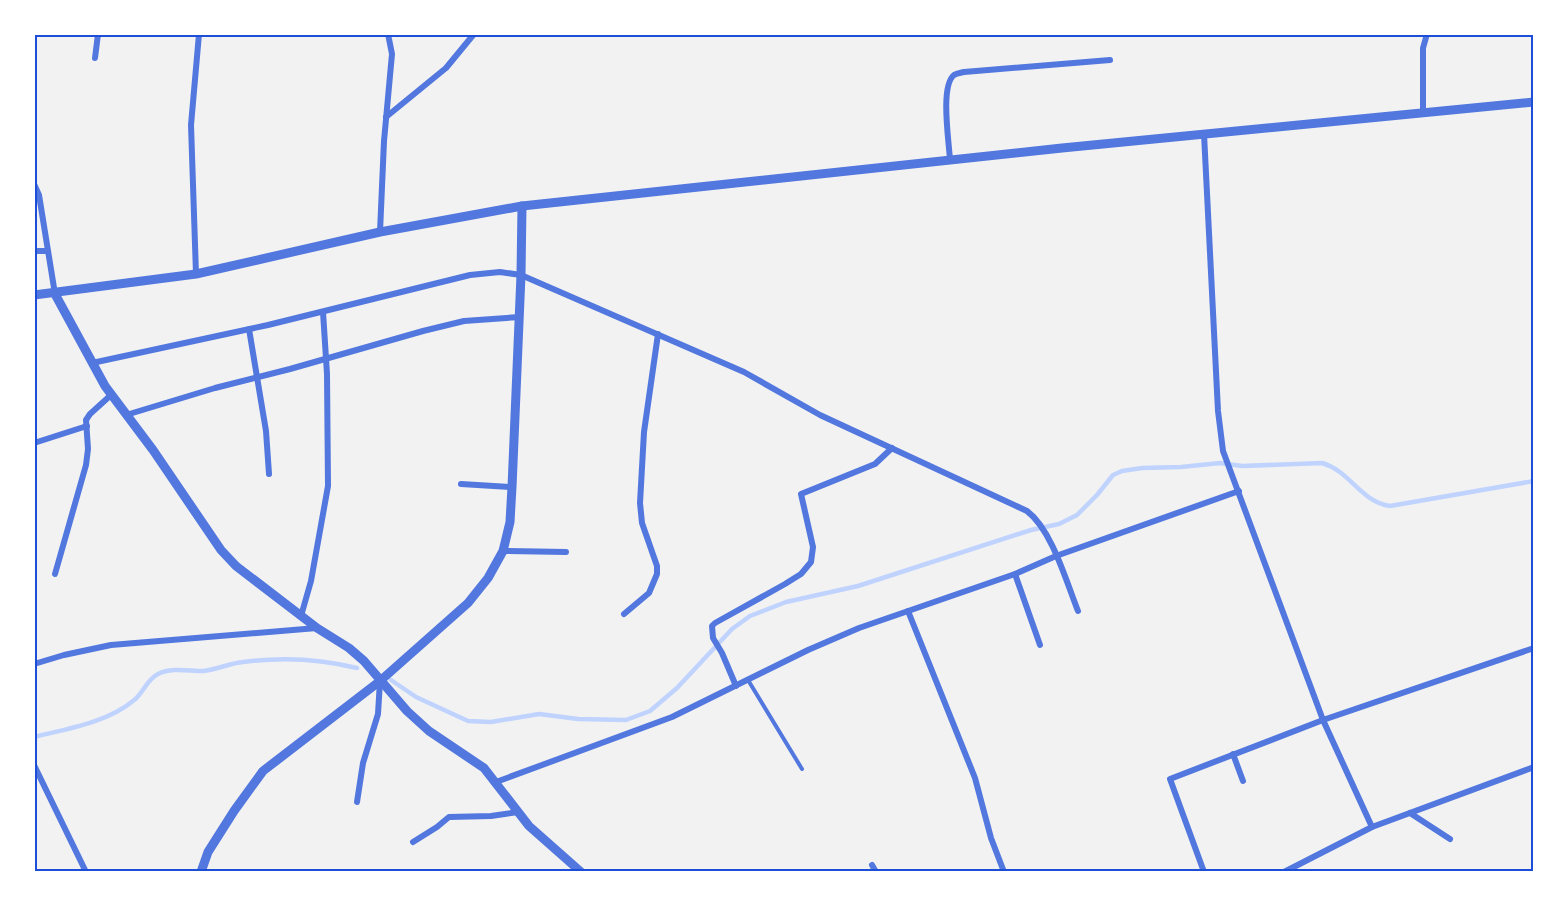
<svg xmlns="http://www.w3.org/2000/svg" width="1568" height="906" font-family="Cabin,sans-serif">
	<rect width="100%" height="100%" fill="#f2f2f2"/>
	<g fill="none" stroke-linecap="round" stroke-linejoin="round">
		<g stroke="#bfd3fe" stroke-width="4.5">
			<path d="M391,680L416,697L468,721L491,722L539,714L578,719L626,720L650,711L677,688L732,629L750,616L786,602L858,586L1031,530L1059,524L1077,515L1097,495L1113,475L1122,471L1142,468L1181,467L1220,463L1242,466L1322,463C1350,471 1361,502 1390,506L1534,481"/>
			<path d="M34,737C67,729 106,723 133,701C143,694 146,680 158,674C172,667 188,671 203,671C216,670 230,663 243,662C280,657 321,659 357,668"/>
		</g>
		<path stroke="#5277de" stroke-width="4" d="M748,680L802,769"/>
		<g stroke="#5277de" stroke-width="6">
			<path d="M95,58L98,34"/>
			<path d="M1423,113V48L1427,34"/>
			<path d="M386,117L446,68L474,34"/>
			<path d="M1204,134L1218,411L1223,451L1323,720L1372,827"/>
			<path d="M950,160C949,142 940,86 954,75C957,73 960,73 964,72L1110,60"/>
			<path d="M34,184L39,195L55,294"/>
			<path d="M380,232L384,141L392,54L388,34"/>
			<path d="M34,251H47"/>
			<path d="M196,274L191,125L199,34"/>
			<path d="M249,329L266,431L269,474"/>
			<path d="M92,363L268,325L470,275L500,272L521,275L744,372L820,415L1027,511C1052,530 1066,581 1078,611"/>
			<path d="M126,415L215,388L290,369L423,331L464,321L520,317"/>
			<path d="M34,443L87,426"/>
			<path d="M461,484L512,487"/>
			<path d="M503,551L566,552"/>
			<path d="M55,574L86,465L88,449L86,420L90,414L111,395"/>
			<path d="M1015,574L1040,645"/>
			<path d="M908,611L975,778L991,838L1004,872"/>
			<path d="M624,614L649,593L657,574V566L642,523L640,503L644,432L658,334"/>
			<path d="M301,616L311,581L328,486L327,374L323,312"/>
			<path d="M34,664L64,655L111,645L317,628"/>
			<path d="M736,686L722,653L713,638L712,626L715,623L785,584L801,574L811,562L813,547L801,494L875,464L892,448"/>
			<path d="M1233,754L1243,781"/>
			<path d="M34,765L86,872"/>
			<path d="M496,782L672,717L808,650L859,628L1015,574L1056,556L1239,491"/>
			<path d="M357,802L363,763L378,714L380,681"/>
			<path d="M1410,813L1450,839"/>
			<path d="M413,842L437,827L449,817L491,816L518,812"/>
			<path d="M872,865L876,872"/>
			<path d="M1204,872L1170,779L1323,720L1534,648"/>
			<path d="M1284,872L1372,827L1534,767"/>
		</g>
		<g stroke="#5277de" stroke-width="9">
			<path d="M55,294L105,386L153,450L221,550L236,566L317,628L349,648L364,661L407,711L429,731L484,768L529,826L581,872"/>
			<path d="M34,295L196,274L380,232L522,206L1062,148L1534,102"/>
			<path d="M201,872L208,852L234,811L263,771L380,681L468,603L488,578L503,551L510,522L512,487L521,275L522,206"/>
		</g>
	</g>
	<rect width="1568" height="906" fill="none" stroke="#ffffff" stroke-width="72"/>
	<rect x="36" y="36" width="1496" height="834" fill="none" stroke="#1d4ed8" stroke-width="2"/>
</svg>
